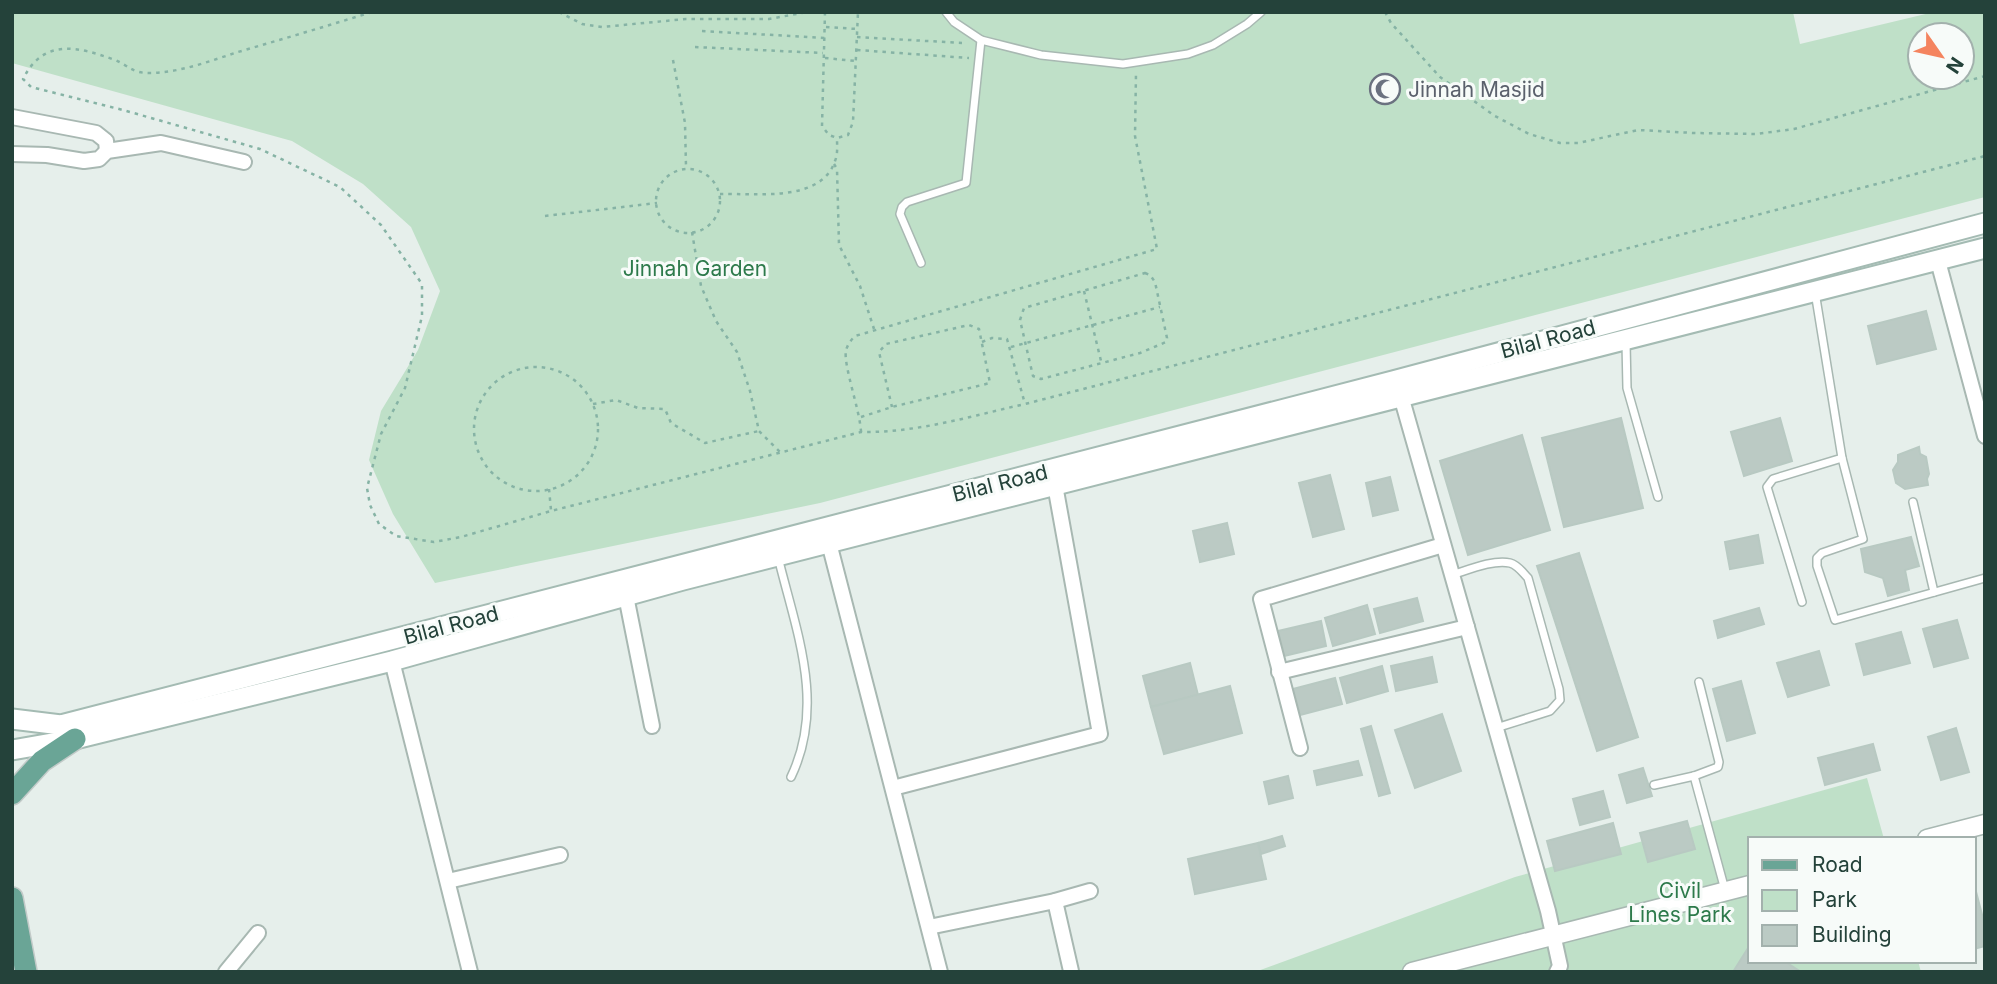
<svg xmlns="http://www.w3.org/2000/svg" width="1997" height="984" font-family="Inter,sans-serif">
	<rect width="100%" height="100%" fill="#e6efeb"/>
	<g fill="#bfe0c8" fill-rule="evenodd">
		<path d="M17,12H1793L1800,44L1934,12H1985V197L820,503L435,583L393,514L369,460L381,411L418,350L440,291L411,227L363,184L292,141L12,63V14ZM1920,35H1962V77H1920Z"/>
		<path d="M1867,778L1884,839H1750V961H1918L1921,972H1255L1515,877Z"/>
	</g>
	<g fill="#bbcac4" stroke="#b8c9c2" stroke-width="2">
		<path d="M1926,311L1936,349L1877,364L1868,326Z"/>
		<path d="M1621,418L1643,508L1564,527L1542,438Z"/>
		<path d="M1780,418L1792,461L1744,476L1731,432Z"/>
		<path d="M1522,435L1550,530L1468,555L1440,461Z"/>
		<path d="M1919,447L1920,454L1926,457L1929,474L1927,479L1928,485L1905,489L1896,483L1893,470L1898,462V455Z"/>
		<path d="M1330,475L1344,529L1313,537L1299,483Z"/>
		<path d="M1390,477L1398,510L1373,516L1366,483Z"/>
		<path d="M1227,523L1234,554L1200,562L1193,531Z"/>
		<path d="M1758,535L1763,563L1730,569L1725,542Z"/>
		<path d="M1911,537L1919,566L1905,570L1909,590L1888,596L1883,578L1865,572L1861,549Z"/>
		<path d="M1579,553L1638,737L1597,751L1537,566Z"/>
		<path d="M1417,598L1423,621L1380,633L1374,609Z"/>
		<path d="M1367,605L1375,634L1333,646L1325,618Z"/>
		<path d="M1759,608L1764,624L1718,638L1714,621Z"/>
		<path d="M1957,620L1968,658L1934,667L1923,629Z"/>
		<path d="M1321,621L1326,646L1284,656L1278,631Z"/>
		<path d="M1901,632L1910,663L1864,675L1856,644Z"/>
		<path d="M1819,651L1829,685L1788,697L1777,663Z"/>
		<path d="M1432,657L1437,682L1396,691L1391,666Z"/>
		<path d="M1190,663L1198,695L1151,707L1143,676Z"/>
		<path d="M1382,666L1388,691L1347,703L1340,678Z"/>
		<path d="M1335,678L1342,704L1300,715L1293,689Z"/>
		<path d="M1741,681L1755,733L1727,741L1713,689Z"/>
		<path d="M1230,686L1242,733L1164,754L1151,707Z"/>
		<path d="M1442,714L1461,771L1415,788L1395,730Z"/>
		<path d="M1371,726L1390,793L1379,796L1361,729Z"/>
		<path d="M1956,728L1969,772L1941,780L1928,737Z"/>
		<path d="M1873,744L1880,770L1825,785L1818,758Z"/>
		<path d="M1358,761L1362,775L1317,785L1314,771Z"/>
		<path d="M1643,768L1652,796L1627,803L1619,775Z"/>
		<path d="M1288,776L1293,798L1269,804L1264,782Z"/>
		<path d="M1603,791L1610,817L1580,825L1573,799Z"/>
		<path d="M1687,821L1695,849L1648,862L1640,833Z"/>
		<path d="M1613,823L1621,854L1555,871L1547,841Z"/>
		<path d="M1282,836L1285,846L1261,854L1258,843Z"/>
		<path d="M1258,843L1266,879L1195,894L1188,859Z"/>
		<path d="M1974,884L1985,926V946L1974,949Z"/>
		<path d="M1750,945V961H1784L1801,972H1733Z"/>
	</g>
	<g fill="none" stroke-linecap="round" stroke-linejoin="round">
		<g stroke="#a8b8b2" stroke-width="10">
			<g id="service">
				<path d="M946,12L954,22L981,40L1041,55L1123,64L1188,54L1213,45L1247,24L1261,12"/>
				<path d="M921,263L900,214L902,207L907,202L966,183L981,40"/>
				<path d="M1626,343L1627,388L1658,497"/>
				<path d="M1842,458L1863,539L1822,553L1817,558V566L1835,620L1985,578"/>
				<path d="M1913,502L1934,592"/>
				<path d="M778,557C796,631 826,704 791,777"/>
				<path d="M1452,575C1468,570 1494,559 1510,563C1518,565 1523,573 1528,578L1559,689L1560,700L1550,711L1496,728"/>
				<path d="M1802,602L1767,487L1773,479L1842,458L1815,292"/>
				<path d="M1694,776L1725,890"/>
				<path d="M1654,785L1694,776L1718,767L1719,762L1699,682"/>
			</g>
		</g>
		<g stroke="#a8b8b2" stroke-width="18">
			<g id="minor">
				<path d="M12,117L96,133L106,141L107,151"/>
				<path d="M12,154L47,155L84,161L99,159L107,151L161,143L244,162"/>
				<path d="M1938,261L1985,436"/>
				<path d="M1401,396L1548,911L1560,966L1557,972"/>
				<path d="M829,543L940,972"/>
				<path d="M626,596L652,726"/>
				<path d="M392,661L470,972"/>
				<path d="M1279,672L1467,627"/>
				<path d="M1300,748L1261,599L1443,545"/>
				<path d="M893,788L1100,734L1055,485"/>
				<path d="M448,881L560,855"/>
				<path d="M1055,901L1071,971"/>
				<path d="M929,927L1055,901L1090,891"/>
				<path d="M226,972L258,933"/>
			</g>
		</g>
		<g stroke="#a8b8b2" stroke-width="21">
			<g id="tertiary">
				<path d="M1927,839L1985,824"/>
				<path d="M1412,972L1750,885"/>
			</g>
		</g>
		<g stroke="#a4bbb3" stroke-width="23">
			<g id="secondary">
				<path d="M12,719L61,725L1393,381L1985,223"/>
				<path d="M12,750L75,739L392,661L683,580L1985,248"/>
			</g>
		</g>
		<g stroke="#c2cac8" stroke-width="24">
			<g id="primary">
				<path d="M12,794L42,761L75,739"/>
				<path d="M12,898L26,972"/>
			</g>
		</g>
		<g stroke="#86b3a5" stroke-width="2.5" stroke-dasharray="3.5 5" stroke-linecap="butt">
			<path d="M372,12C327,26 283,39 238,52C210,61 179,73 149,73C132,73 129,66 115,60C79,47 44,37 23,79L31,87L123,110L260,149L340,187L381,225L422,284V316L405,388L381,434L367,488L370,505L379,524L396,536L434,542L461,537L551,511L861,432C917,433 971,416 1025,404L1985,156"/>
			<path d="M559,12L582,24L602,27L686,19H769L807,12"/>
			<path d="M825,12L822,126L829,135L837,138L848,135L853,122L858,12"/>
			<path d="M1385,12L1391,23L1440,77L1495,116L1529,134L1560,143H1578L1638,130L1694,133L1756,134L1794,129L1985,76"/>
			<path d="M826,27L857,29"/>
			<path d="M702,31L825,38"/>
			<path d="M857,37L962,43"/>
			<path d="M695,47L823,53"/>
			<path d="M857,50L969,58"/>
			<path d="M825,58L856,61"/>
			<path d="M673,60L685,123L686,167"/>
			<path d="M834,164L837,169L839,245L860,286L874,329"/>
			<circle cx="688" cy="201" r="32"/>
			<path d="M720,194C755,193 821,203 835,161C838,154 837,146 837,138"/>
			<path d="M545,216L657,203"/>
			<path d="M692,232L701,286L716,321L737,352L750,391L759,431L780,452"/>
			<path d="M1145,273L1150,275L1155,282L1167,338L1166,342L1140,353L1041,379L1033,376L1020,320L1024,308Z"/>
			<path d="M1084,291L1101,361"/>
			<path d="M982,342L992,338L1007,339L1025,404"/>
			<path d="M1011,347L1160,307"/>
			<circle cx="536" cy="429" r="62"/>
			<path d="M593,404L616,400L638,408L665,409L671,423L705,443L759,431"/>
			<path d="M861,417L892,407L990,383L979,329L969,325L886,344L879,352L892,407"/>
			<path d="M861,432C860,410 843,365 846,350C848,344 851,340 855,336L1157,249L1135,136L1136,73"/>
			<path d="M549,489L551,510"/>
		</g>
		<use href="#service" stroke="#fff" stroke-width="7"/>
		<use href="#minor" stroke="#fff" stroke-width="14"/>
		<use href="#tertiary" stroke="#fff" stroke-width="18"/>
		<use href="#secondary" stroke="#fff" stroke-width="19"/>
		<use href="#primary" stroke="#6aa596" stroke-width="21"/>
	</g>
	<defs>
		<g id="mosque-ring" transform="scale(1.575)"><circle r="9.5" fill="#f7fbf9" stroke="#6b7280" stroke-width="1.5"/><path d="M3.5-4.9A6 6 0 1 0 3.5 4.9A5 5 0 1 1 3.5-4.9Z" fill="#6b7280"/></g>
	</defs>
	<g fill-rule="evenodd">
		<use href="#mosque-ring" x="1385" y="89"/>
	</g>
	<g text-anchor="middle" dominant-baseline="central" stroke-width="6" stroke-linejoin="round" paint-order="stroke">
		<g font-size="21" fill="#5b616d" stroke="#f7fbf9" text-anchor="start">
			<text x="1408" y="89">Jinnah Masjid</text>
		</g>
		<g font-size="21" fill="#2d7a4b" stroke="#f7fbf9">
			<text x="695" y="268">Jinnah Garden</text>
			<text x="1680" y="890">Civil<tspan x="1680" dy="24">Lines Park</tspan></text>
		</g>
		<g font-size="21" fill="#24423a" stroke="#f7fbf9">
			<text transform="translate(1548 339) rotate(-15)">Bilal Road</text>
			<text transform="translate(1000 483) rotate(-14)">Bilal Road</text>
			<text transform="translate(451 625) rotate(-15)">Bilal Road</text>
		</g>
	</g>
	<rect width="1997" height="984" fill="none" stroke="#24423a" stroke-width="28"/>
	<rect x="1748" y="837" width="228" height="126" fill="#f7fbf9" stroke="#a3b1ad" stroke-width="2"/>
	<rect x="1762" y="860" width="35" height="10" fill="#6aa596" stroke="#a3b1ad" stroke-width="2"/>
	<text x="1812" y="872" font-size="21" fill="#24423a">Road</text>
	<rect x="1762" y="890" width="35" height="21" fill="#bfe0c8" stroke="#a3b1ad" stroke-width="2"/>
	<text x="1812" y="907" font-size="21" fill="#24423a">Park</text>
	<rect x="1762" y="925" width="35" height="21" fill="#bbcac4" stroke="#a3b1ad" stroke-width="2"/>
	<text x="1812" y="942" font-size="21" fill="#24423a">Building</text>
	<g transform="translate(1941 56) rotate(124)"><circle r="33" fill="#f7fbf9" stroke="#a3b1ad" stroke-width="2"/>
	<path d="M0-5L12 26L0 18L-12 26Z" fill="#f4845f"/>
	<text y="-10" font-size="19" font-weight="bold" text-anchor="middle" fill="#24423a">N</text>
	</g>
</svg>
